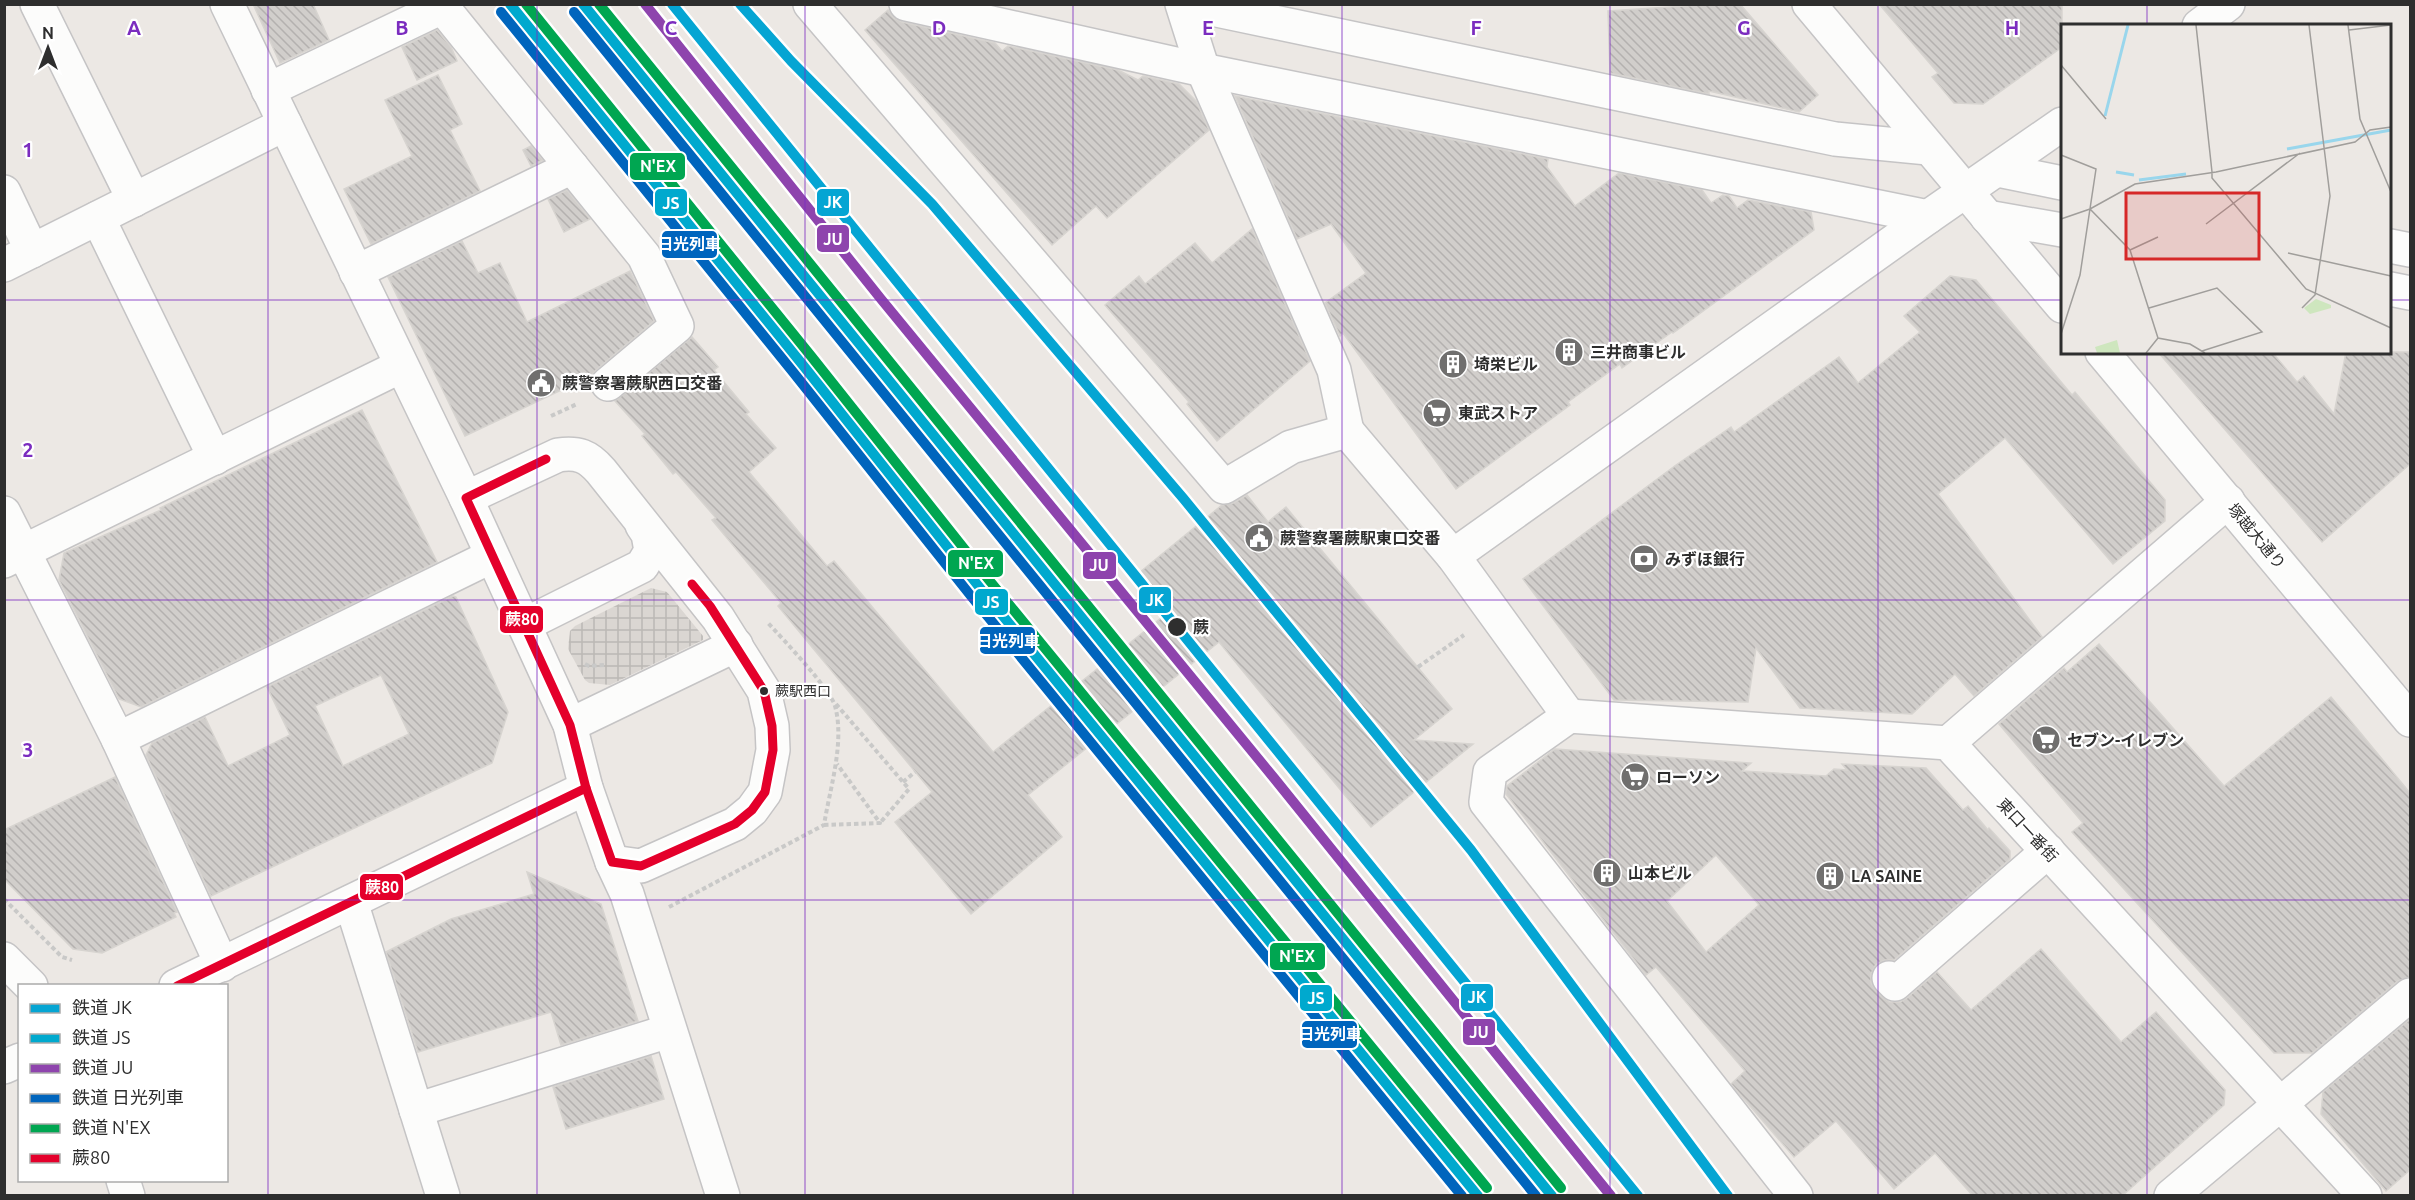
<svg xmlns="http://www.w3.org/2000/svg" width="2415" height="1200" font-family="Ubuntu,'Noto Sans JP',sans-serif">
	<defs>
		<pattern id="plaza-grid" width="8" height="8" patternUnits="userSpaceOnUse" patternTransform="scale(1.5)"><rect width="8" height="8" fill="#dad6d2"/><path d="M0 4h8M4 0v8" fill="none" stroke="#bbb8b5"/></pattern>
		<pattern id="building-back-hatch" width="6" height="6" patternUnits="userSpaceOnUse" patternTransform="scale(1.5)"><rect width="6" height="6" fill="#d1cecb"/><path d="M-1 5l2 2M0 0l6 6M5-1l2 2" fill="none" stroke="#b4b1af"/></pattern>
	</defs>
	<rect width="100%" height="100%" fill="#ece8e4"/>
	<path fill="url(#plaza-grid)" d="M651,588L667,592L703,636V640L610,685L589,683L585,680L568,649L570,631L575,626Z"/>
	<g fill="url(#building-back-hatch)" stroke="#d7d4d0" stroke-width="1.5" fill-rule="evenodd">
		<path d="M253,4H313L329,40L280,63Z"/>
		<path d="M1716,4H1740L1818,95L1799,112L1709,91V94L1610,73L1608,11Z"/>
		<path d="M1879,4H2062V47L1983,104L1954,103L1932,77L1938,73Z"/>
		<path d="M888,10L894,18L902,22L995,43L1002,51L1008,46L1118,70L1138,80L1143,76L1179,84L1196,101L1209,130L1107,218L1096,206L1052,245L865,30Z"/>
		<path d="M437,30L451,47L457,61L417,80L402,47Z"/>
		<path d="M438,75L462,124L450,130L480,191L371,244L344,189L412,156L385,100Z"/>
		<path d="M1235,96L1548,159L1547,167L1575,206L1619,173L1702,190L1711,203L1723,195L1729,196L1737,208L1748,200L1811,212L1814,230L1673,333L1672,332L1622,368L1620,364L1568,402L1570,405L1456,489L1343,333L1340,336L1325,303L1366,273L1331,224L1297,239Z"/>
		<path d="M531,146L543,160L531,166L523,150Z"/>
		<path d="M567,190L590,219L564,232L548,199Z"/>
		<path d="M1252,229L1310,361L1217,441L1187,404L1189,402L1105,305L1139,276L1145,284L1195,243L1212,263Z"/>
		<path d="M462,241L478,273L500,263L527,322L630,271L654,321L596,370L591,376L465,436L388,277Z"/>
		<path d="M1950,276L1976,280L2072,395L2075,392L2165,500V521L2113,564L2005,438L1938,494L2042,637L1974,696L1955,674L1912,714L1800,708L1756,648L1748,702L1614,700L1523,579L1676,465L1731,427L1734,432L1839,357L1858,383L1920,332L1904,316Z"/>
		<path d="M692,337L718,367L714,370L749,412L746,414L776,448L749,472L827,566L834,561L993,752L1171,610L1140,572L1222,505L1233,503L1247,495L1268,522L1286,507L1452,709L1414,740L1473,744L1371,827L1219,642L1028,795L1062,837L971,914L895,822L932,792L778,606L781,603L712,520L716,518L676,472L673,474L642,436L645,434L615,401Z"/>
		<path d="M2158,352H2272L2297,382L2304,376L2334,414L2346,352H2410V464L2322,542Z"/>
		<path d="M362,410L437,562L141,707L119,699L59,580L64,553L161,510L160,508Z"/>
		<path d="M453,596L456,597L508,712L492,763L211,896L146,755L152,743L205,717L228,766L290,735L267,687ZM381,675L409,734L343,766L315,706Z"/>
		<path d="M2099,644L2224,786L2331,697L2410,793V977L2398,981L2312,1053H2274L2072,832L2083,823L1999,724L2064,668L2067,672Z"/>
		<path d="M1555,749L1751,763L1742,771L1826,776L1834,769L1847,770L1842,764L1926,768L1963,810L1968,806L1988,830L1989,828L2010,851V859L1894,960H1885L1876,964L1871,974V983L1876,991L1889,1002H1900L1907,998L1937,972L1971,1010L2041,949L2121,1042L2156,1012L2225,1090L2224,1105L2122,1196H1973L1935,1153L1894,1189L1836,1121L1794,1157L1731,1084L1745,1071L1656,967L1646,975L1506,794L1507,786ZM1716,855L1759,905L1706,952L1667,901Z"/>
		<path d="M115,777L177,912L174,913L176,917L102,953L73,949L4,879V830Z"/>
		<path d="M527,872L601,904L638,1021L561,1045L551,1012L418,1052L386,952L451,919L534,894Z"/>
		<path d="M2410,1019V1170L2386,1191L2321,1114L2323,1092Z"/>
		<path d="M651,1056L664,1099L566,1129L553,1087Z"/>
	</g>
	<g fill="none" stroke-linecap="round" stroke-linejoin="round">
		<g stroke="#c5c4c5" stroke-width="36">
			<g id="minor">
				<path d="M37,4L134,200"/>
				<path d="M227,4L466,498L570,725L586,788L612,862L627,894L723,1196"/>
				<path d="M440,4L644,256L677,326L608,384"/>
				<path d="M810,4L1224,487L1291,447L1347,431L1453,556L1569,716L1490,772L1486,802L1796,1196"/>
				<path d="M906,4L1203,70L1928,217"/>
				<path d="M1182,4L1203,70L1334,370L1347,431"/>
				<path d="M1188,4L1835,139L1928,148"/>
				<path d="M268,90L442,7"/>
				<path d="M1998,170L2062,183"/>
				<path d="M4,192L32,251"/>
				<path d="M1987,217L2062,230"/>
				<path d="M98,218L215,458"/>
				<path d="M2390,246L2410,250"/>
				<path d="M4,265L285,124"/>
				<path d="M356,272L572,167"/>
				<path d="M2390,289L2410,293"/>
				<path d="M466,498L558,455C578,452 588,456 601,471L718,618L764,691L772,726L773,750L765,792L752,810L735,824L641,866L612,862"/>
				<path d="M4,513L118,739L222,965"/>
				<path d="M4,561L401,366"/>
				<path d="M524,625L642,566L651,551L648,534L642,525"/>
				<path d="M1569,716L1948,743L2365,1196"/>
				<path d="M570,725L736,645"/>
				<path d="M118,739L492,556"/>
				<path d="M1948,743L2228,501"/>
				<path d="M351,902L443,1196"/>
				<path d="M1889,978L1895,984L2048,851"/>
				<path d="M4,1067L20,1060"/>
				<path d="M416,1110L669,1031"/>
				<path d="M2171,1196L2410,995"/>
			</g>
		</g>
		<g stroke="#c5c4c5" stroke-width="36">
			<g id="tertiary">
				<path d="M1809,4L2062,306"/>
				<path d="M2199,26L2228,4"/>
				<path d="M2102,352L2410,720"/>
				<path d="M1453,556L1928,217L2062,124"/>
			</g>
		</g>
		<g stroke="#c5c4c5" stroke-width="36">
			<g id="secondary">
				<path d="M4,959L31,986"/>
				<path d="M176,986L586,788"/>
				<path d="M123,1180L128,1196"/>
			</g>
		</g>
		<g stroke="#c9c9c8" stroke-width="4" stroke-dasharray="4.5 3" stroke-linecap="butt">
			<path d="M551,416L577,404"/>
			<path d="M585,664L589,666L604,665"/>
			<path d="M1418,667L1464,635"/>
			<path d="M836,704L909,789L880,823"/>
			<path d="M903,782L915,772"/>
			<path d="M824,825L880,823L837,764"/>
			<path d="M4,899L62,957L72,960"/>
			<path d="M669,907L824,825C830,788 845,742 835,706C831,690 782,638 768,623"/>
		</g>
		<use href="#minor" stroke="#fcfcfb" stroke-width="33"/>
		<use href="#tertiary" stroke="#fcfcfb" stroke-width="33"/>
		<use href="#secondary" stroke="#fcfcfb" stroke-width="33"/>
		<g stroke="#fff" stroke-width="14">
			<g id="bus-1">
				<path d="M546,459L466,498L570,725L586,788L612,862L641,866L735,824L752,810L765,792L773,750L772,726L764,691L710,606L692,584"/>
				<path d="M177,986L586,788"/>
			</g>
		</g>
		<use href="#bus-1" stroke="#e4002b" stroke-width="9"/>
		<g stroke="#fff" stroke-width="15">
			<g id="rail-1">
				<path d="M672,4L1638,1196"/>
				<path d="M740,4L791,61L932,204L1183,498L1471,850L1728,1196"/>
			</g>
		</g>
		<g stroke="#fff" stroke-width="15">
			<g id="rail-2">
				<path d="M510,4L802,364L980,588L1478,1196"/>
				<path d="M583,4L1552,1196"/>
			</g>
		</g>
		<g stroke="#fff" stroke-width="15">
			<path id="rail-3" d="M645,4L881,299L1274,778L1611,1196"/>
		</g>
		<g stroke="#fff" stroke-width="15">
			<g id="rail-4">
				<path d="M501,12L793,372L971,596L1462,1196"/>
				<path d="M574,12L1536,1196"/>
			</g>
		</g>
		<g stroke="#fff" stroke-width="15">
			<g id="rail-5">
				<path d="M526,4L811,356L989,580L1487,1188"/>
				<path d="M599,4L1561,1188"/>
			</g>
		</g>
		<use href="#rail-1" stroke="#05a5d3" stroke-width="10"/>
		<use href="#rail-2" stroke="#00a9ce" stroke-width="10"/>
		<use href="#rail-3" stroke="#8e44ad" stroke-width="10"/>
		<use href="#rail-4" stroke="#0065bd" stroke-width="10"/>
		<use href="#rail-5" stroke="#00a651" stroke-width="10"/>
	</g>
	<path fill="none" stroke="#7b2cbf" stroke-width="1.5" stroke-opacity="0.55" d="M268,4V1196M537,4V1196M805,4V1196M1073,4V1196M1342,4V1196M1610,4V1196M1878,4V1196M2147,4V26M4,300H2062M2390,300H2410M2147,352V1196M4,600H2410M4,900H2410"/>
	<defs>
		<g id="building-disc" transform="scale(1.5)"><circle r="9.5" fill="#706f6e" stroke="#fff"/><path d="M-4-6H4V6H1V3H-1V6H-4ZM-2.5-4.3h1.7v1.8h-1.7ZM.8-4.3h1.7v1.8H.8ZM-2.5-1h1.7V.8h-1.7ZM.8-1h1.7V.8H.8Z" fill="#fff"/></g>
		<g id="civic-disc" transform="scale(1.5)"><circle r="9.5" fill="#706f6e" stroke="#fff"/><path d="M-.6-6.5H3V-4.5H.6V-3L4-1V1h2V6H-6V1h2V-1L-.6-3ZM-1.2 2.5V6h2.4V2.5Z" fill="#fff"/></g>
		<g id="supermarket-disc" transform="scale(1.5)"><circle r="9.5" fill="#706f6e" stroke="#fff"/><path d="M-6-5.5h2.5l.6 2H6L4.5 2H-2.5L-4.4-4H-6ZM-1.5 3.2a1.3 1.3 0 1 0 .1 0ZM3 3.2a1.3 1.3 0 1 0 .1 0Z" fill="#fff"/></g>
		<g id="bank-disc" transform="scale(1.5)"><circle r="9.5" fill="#706f6e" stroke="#fff"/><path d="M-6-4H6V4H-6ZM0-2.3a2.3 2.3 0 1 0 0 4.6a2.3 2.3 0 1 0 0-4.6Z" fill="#fff"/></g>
	</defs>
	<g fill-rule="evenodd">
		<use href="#building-disc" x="1569" y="352"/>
		<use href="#building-disc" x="1453" y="364"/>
		<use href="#civic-disc" x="541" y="383"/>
		<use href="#supermarket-disc" x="1437" y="413"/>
		<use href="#civic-disc" x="1259" y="538"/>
		<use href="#bank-disc" x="1644" y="559"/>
		<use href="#supermarket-disc" x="2046" y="740"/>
		<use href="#supermarket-disc" x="1635" y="777"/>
		<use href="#building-disc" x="1607" y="873"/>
		<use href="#building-disc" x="1830" y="876"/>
	</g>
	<g fill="#2e2e2e" stroke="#fff" stroke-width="2">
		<circle cx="1177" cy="627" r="10"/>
		<circle cx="764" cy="691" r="5"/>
	</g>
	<g text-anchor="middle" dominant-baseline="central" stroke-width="4.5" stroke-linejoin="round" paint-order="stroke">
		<g font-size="14" fill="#2e2e2e" stroke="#fff" text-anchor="start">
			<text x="775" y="691">蕨駅西口</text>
		</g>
		<g font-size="16" font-weight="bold" fill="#2e2e2e" stroke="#fff" text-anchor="start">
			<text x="1590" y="352">三井商事ビル</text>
			<text x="1474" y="364">埼栄ビル</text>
			<text x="562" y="383">蕨警察署蕨駅西口交番</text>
			<text x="1458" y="413">東武ストア</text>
			<text x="1280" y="538">蕨警察署蕨駅東口交番</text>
			<text x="1665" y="559">みずほ銀行</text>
			<text x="2067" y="740">セブン-イレブン</text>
			<text x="1656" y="777">ローソン</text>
			<text x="1628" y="873">山本ビル</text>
			<text x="1851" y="876">LA SAINE</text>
		</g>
		<g font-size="16" fill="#2e2e2e" stroke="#fff">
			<text transform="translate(2257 536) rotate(50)">塚越大通り</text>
			<text transform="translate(2028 830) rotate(47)">東口一番街</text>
		</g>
		<g font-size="16" font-weight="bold" fill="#2e2e2e" stroke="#fff" text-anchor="start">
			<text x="1193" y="627">蕨</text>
		</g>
	</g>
	<g transform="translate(2061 24)">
		<rect width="330" height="330" fill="#ece8e4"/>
		<path d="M255,275L270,281V284L249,290L243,284ZM56,316L59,329H36L34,323Z" fill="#cee6be"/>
		<path fill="none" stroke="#99d6ec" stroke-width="3" d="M44,92L67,1M226,125L330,106M55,148L73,151M78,156L125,150"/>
		<path fill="none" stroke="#a09e9b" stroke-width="1.5" d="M135,1L151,148M287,1L299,95L330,168M288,6L330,1M0,41L45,95M0,131L35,145L19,251L0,310M151,148V154L245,265L330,304M29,185L69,226L97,314L129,320L144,329M0,195L29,185L74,160L155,148L294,118L309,106L330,103M145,200L239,129M69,226L97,213M227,229L330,252M88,284L156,264L201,308L141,327M241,284L254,271L269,172L248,1M85,329L97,314"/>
		<path fill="#d62828" fill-opacity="0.15" stroke="#d62828" stroke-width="3" d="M65,169H198V235H65Z"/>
		<rect width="330" height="330" fill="none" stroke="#2e2e2e" stroke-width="3"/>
	</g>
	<g font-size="20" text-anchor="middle" font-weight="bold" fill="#7b2cbf" stroke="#fff" stroke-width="4.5" stroke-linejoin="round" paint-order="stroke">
		<text x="134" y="35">A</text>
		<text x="402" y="35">B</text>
		<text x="671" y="35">C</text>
		<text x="939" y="35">D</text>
		<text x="1208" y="35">E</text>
		<text x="1476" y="35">F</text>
		<text x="1744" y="35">G</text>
		<text x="2012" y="35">H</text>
		<text x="28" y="157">1</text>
		<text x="28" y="457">2</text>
		<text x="28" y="757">3</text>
	</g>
	<g stroke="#fff" stroke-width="2">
		<rect x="629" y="152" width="57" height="29" rx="6" fill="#00a651"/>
		<rect x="816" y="188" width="34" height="29" rx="6" fill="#05a5d3"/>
		<rect x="654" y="188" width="34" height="29" rx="6" fill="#00a9ce"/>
		<rect x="816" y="224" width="34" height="29" rx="6" fill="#8e44ad"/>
		<rect x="661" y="230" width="57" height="29" rx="6" fill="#0065bd"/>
		<rect x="947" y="549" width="57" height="29" rx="6" fill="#00a651"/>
		<rect x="1082" y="551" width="35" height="29" rx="6" fill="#8e44ad"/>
		<rect x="1138" y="586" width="34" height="28" rx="6" fill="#05a5d3"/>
		<rect x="974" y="588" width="35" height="28" rx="6" fill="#00a9ce"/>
		<rect x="499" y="605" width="45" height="29" rx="6" fill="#e4002b"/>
		<rect x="979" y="626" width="57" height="29" rx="6" fill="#0065bd"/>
		<rect x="359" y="873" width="45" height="28" rx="6" fill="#e4002b"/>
		<rect x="1269" y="942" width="57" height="29" rx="6" fill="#00a651"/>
		<rect x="1460" y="983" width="34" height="29" rx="6" fill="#05a5d3"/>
		<rect x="1299" y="984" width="34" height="28" rx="6" fill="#00a9ce"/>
		<rect x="1462" y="1018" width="34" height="28" rx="6" fill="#8e44ad"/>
		<rect x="1301" y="1020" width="57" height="29" rx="6" fill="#0065bd"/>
	</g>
	<g font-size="16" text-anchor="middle" font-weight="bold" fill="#fff">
		<text x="658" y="172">N'EX</text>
		<text x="833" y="208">JK</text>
		<text x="671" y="209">JS</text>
		<text x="833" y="245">JU</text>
		<text x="689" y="250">日光列車</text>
		<text x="976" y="569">N'EX</text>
		<text x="1099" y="571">JU</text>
		<text x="1155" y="606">JK</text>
		<text x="991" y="608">JS</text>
		<text x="522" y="625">蕨80</text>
		<text x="1008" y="647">日光列車</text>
		<text x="382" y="893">蕨80</text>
		<text x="1297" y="962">N'EX</text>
		<text x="1477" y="1003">JK</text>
		<text x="1316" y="1004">JS</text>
		<text x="1479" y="1038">JU</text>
		<text x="1330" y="1040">日光列車</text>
	</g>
	<rect width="2415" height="1200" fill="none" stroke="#2e2e2e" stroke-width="12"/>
	<rect x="18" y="984" width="210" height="198" fill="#ffffff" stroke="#ababab" stroke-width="1.5"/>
	<rect x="30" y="1004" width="30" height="9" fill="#05a5d3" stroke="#ababab" stroke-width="1.5"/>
	<text x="72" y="1014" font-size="18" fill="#2e2e2e">鉄道 JK</text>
	<rect x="30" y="1034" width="30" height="9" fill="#00a9ce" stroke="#ababab" stroke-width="1.5"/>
	<text x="72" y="1044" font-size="18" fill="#2e2e2e">鉄道 JS</text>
	<rect x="30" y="1064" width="30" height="9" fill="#8e44ad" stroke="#ababab" stroke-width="1.5"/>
	<text x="72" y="1074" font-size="18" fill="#2e2e2e">鉄道 JU</text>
	<rect x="30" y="1094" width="30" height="9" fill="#0065bd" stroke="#ababab" stroke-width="1.5"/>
	<text x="72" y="1104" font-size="18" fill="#2e2e2e">鉄道 日光列車</text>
	<rect x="30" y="1124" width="30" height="9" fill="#00a651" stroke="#ababab" stroke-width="1.5"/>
	<text x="72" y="1134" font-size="18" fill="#2e2e2e">鉄道 N'EX</text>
	<rect x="30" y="1154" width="30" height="9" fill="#e4002b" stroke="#ababab" stroke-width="1.5"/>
	<text x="72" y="1164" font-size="18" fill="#2e2e2e">蕨80</text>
	<g transform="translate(48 48)" stroke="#ffffff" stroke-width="4.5" paint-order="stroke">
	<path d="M0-4.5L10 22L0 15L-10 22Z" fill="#2e2e2e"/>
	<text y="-9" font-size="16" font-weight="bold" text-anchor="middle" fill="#2e2e2e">N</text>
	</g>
</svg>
